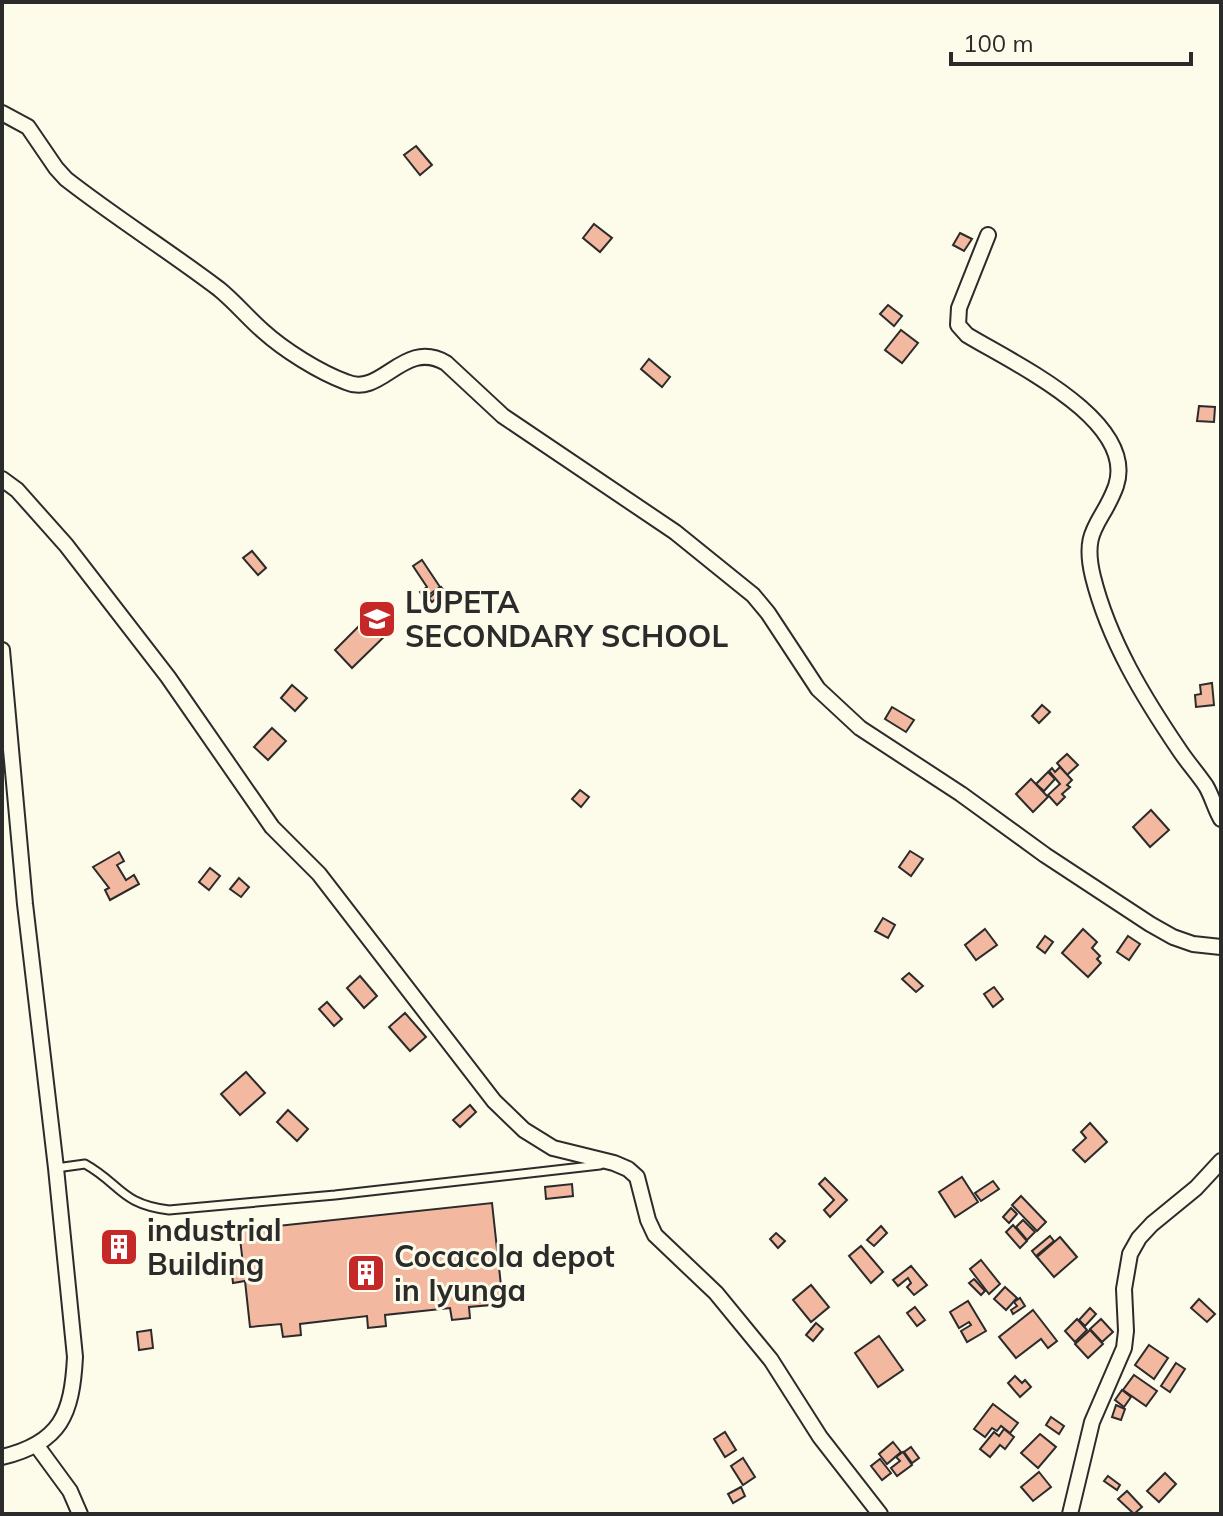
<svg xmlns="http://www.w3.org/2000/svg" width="1223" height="1516" font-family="Mulish,sans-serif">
	<rect width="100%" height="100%" fill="#fdfbea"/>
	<g fill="#f2b8a0" stroke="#2b2b2b" stroke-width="2">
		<path d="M416,146L432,165L420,175L404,155Z"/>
		<path d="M594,224L612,238L600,252L583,238Z"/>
		<path d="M960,233L972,239L964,251L953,245Z"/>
		<path d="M888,305L902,316L894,326L880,314Z"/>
		<path d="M901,330L918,343L902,363L885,350Z"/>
		<path d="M649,359L670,377L662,387L641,369Z"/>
		<path d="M1199,406L1215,407L1214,422L1197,421Z"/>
		<path d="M252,551L266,568L258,575L243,558Z"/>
		<path d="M422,560L440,587L424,598L420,592L427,587L413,566Z"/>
		<path d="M441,587L447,594L440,600L438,597L432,602L429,598Z"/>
		<path d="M374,611L392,629L352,668L335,650Z"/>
		<path d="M1212,683L1214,705L1196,707L1195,695L1201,694L1200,685Z"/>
		<path d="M292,685L307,698L295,711L281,698Z"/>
		<path d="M1042,705L1050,712L1039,723L1032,716Z"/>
		<path d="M892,707L914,720L906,732L885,719Z"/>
		<path d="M272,728L286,741L268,760L254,747Z"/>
		<path d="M1067,754L1078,765L1067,775L1057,763Z"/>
		<path d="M1060,767L1072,780L1067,785L1070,787L1062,794L1065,797L1057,805L1048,795L1060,784L1049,771L1052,768L1055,772Z"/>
		<path d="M1048,772L1055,779L1044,791L1036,784Z"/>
		<path d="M1031,779L1048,797L1033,812L1016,794Z"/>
		<path d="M580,790L589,797L581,807L572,799Z"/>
		<path d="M1151,810L1169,830L1150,847L1133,827Z"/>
		<path d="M910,851L923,859L911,876L899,867Z"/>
		<path d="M119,852L124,861L117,865L126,880L134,875L139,884L110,900L105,890L109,888L93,867Z"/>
		<path d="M210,868L220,876L209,890L199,882Z"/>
		<path d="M239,878L249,887L241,897L230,889Z"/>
		<path d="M883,918L895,925L888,938L875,931Z"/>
		<path d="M985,929L997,945L976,960L965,945Z"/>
		<path d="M1083,929L1097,942L1092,948L1100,956L1097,959L1101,963L1088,977L1062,953Z"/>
		<path d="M1045,936L1053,942L1045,953L1037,947Z"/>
		<path d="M1128,936L1140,944L1129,960L1117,952Z"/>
		<path d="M909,973L923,986L916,992L902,979Z"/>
		<path d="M360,976L377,996L364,1008L347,988Z"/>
		<path d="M994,987L1003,999L993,1007L984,994Z"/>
		<path d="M327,1002L342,1019L334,1026L319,1009Z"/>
		<path d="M405,1013L426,1037L410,1051L389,1027Z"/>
		<path d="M246,1072L265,1093L240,1115L221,1094Z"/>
		<path d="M470,1105L476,1112L460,1127L453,1120Z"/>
		<path d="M288,1110L308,1129L297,1141L277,1122Z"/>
		<path d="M1090,1123L1107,1142L1085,1162L1073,1150L1086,1138L1081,1132Z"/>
		<path d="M962,1177L978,1202L955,1217L939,1192Z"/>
		<path d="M825,1178L847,1200L830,1217L824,1210L834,1200L819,1184Z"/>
		<path d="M993,1181L999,1189L981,1201L975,1193Z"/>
		<path d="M572,1184L573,1196L546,1199L545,1187Z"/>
		<path d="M1021,1196L1046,1222L1037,1231L1012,1205Z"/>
		<path d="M492,1203L503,1304L469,1307L470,1318L452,1320L450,1308L385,1315L386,1326L368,1328L367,1316L300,1324L301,1335L283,1337L281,1324L250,1327L245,1281L233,1283L231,1265L243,1264L239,1230Z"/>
		<path d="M1011,1208L1017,1214L1009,1223L1003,1217Z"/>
		<path d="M1023,1220L1035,1232L1027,1240L1016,1227Z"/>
		<path d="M1013,1225L1027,1241L1020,1248L1006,1232Z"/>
		<path d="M881,1226L887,1233L874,1246L867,1240Z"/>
		<path d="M776,1233L785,1241L778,1248L770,1239Z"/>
		<path d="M127,1234L130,1257L111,1260L109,1236Z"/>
		<path d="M1050,1236L1054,1241L1036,1256L1032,1251Z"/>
		<path d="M1060,1237L1077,1257L1054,1277L1037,1257Z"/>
		<path d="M861,1246L883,1272L871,1283L849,1256Z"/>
		<path d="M981,1260L1000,1284L989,1294L970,1269Z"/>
		<path d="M911,1266L927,1285L914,1295L907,1287L911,1283L908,1278L898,1286L893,1280Z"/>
		<path d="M974,1279L985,1291L981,1295L969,1283Z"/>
		<path d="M811,1285L829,1307L811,1322L793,1300Z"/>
		<path d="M1005,1287L1017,1298L1006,1310L994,1299Z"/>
		<path d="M1020,1298L1025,1306L1013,1314L1011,1310L1017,1306L1014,1302Z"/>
		<path d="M1199,1299L1215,1314L1207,1322L1191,1308Z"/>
		<path d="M968,1301L986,1331L967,1342L961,1331L971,1325L969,1322L959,1328L950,1312Z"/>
		<path d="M915,1307L925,1320L917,1326L907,1313Z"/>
		<path d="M1090,1308L1096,1314L1085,1326L1079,1320Z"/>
		<path d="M1033,1310L1057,1341L1048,1348L1041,1339L1016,1358L999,1337Z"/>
		<path d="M1077,1319L1087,1330L1075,1342L1065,1331Z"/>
		<path d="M1101,1319L1113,1332L1102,1342L1090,1329Z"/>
		<path d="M816,1323L823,1329L813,1341L806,1335Z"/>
		<path d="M151,1330L153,1348L139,1350L137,1332Z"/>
		<path d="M1090,1330L1103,1344L1088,1358L1075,1344Z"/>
		<path d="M879,1336L903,1370L878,1387L855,1353Z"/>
		<path d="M1149,1345L1168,1358L1154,1379L1135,1365Z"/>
		<path d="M1176,1363L1185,1369L1170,1392L1161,1386Z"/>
		<path d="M1134,1375L1157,1391L1146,1406L1123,1390Z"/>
		<path d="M1015,1376L1022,1383L1025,1380L1031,1387L1020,1397L1008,1383Z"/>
		<path d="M1122,1390L1131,1397L1124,1407L1115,1400Z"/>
		<path d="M993,1404L1018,1423L1010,1433L1001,1426L997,1431L992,1428L985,1437L974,1429Z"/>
		<path d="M1116,1405L1125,1409L1121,1420L1112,1417Z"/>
		<path d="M1051,1417L1064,1426L1059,1434L1046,1425Z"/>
		<path d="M1004,1429L1014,1437L1005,1449L1000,1445L990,1457L980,1449L994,1432L999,1436Z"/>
		<path d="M725,1432L736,1450L725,1457L714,1439Z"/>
		<path d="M1040,1434L1056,1447L1038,1468L1021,1453Z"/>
		<path d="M893,1442L901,1452L887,1464L879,1454Z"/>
		<path d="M911,1447L919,1458L912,1463L904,1452Z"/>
		<path d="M903,1452L912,1465L897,1476L891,1468L900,1461L896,1457Z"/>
		<path d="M743,1458L755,1477L743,1485L731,1466Z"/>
		<path d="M880,1459L891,1473L882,1480L871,1466Z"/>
		<path d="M1039,1472L1051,1487L1033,1501L1021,1487Z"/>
		<path d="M1165,1473L1176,1484L1159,1502L1147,1491Z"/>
		<path d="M1108,1476L1120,1485L1117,1490L1104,1481Z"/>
		<path d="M741,1487L745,1496L733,1503L728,1494Z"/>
		<path d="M1127,1491L1142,1507L1134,1514L1118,1499Z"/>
	</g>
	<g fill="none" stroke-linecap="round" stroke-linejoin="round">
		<g stroke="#2b2b2b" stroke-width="11">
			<path id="service" d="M56,1168L85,1164C121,1184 120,1204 169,1210L335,1195L600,1165"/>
		</g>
		<g stroke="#2b2b2b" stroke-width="18">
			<g id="minor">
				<path d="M2,113L28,127L56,168L66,179C116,218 169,251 219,289C235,302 248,318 263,331C284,350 319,372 346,382C382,398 403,338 446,363L503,416L675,532L753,595L768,613L818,689L860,728L961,794L1045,855L1150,924L1173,937L1193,944L1221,947"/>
				<path d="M988,235L959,308L958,325L967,335C1011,362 1138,420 1116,486C1102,525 1081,528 1093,577C1109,641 1144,698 1180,751C1188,763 1198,774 1206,786C1212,796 1215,809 1221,819"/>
				<path d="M2,479L17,490L66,545L168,677L272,827L319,874L494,1101L524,1130L553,1148L614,1163L628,1169L637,1177L648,1220L655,1235L716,1293L771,1360L820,1437L880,1514"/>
				<path d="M2,650L25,904L56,1168L75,1357C72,1414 61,1443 2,1457"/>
				<path d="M37,1446L70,1491L80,1514"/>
				<path d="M1070,1514L1092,1422L1124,1348L1126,1331L1124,1289L1130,1254L1139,1238L1152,1224L1196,1188L1221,1161"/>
			</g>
		</g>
		<use href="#service" stroke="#fdfbea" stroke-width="7"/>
		<use href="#minor" stroke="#fdfbea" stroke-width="14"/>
	</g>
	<defs>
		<g id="school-square" transform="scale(2)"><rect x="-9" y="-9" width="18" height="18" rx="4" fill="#c62828" stroke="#fdfbea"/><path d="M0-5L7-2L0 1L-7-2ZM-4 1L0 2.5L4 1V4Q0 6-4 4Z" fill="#fff"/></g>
		<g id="building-square" transform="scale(2)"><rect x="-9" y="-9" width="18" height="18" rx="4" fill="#c62828" stroke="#fdfbea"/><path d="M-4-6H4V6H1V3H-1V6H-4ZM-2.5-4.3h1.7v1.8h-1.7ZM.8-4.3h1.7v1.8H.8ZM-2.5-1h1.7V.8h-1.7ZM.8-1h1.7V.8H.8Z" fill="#fff"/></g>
	</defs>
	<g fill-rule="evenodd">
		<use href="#school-square" x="377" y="619"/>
		<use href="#building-square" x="119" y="1247"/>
		<use href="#building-square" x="366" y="1273"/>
	</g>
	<g text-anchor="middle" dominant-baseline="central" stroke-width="6" stroke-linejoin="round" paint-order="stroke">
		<g font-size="30" font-weight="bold" fill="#2b2b2b" stroke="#fdfbea" text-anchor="start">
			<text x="405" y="602">LUPETA<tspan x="405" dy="34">SECONDARY SCHOOL</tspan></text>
			<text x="147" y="1230">industrial<tspan x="147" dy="34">Building</tspan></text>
			<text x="394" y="1256">Cocacola depot<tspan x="394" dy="34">in Iyunga</tspan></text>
		</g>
	</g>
	<rect width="1223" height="1516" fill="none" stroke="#2b2b2b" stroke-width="8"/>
	<path d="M951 52v12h240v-12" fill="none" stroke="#2b2b2b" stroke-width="4"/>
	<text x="963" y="52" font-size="24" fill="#2b2b2b" stroke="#fdfbea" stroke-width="6" paint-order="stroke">100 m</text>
</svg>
